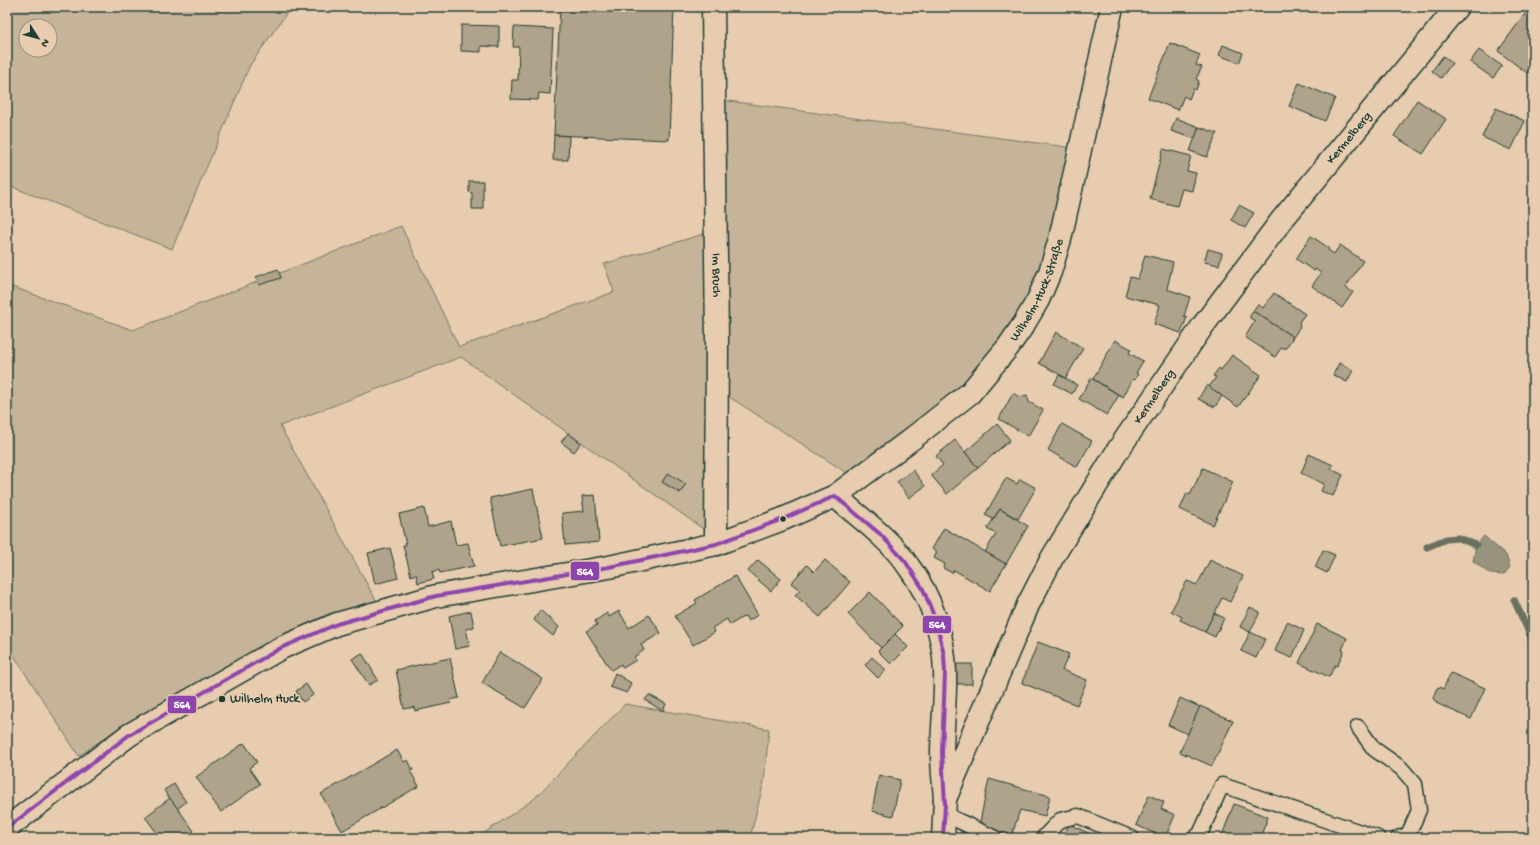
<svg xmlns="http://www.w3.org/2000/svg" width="1540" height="845" font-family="'Gochi Hand',sans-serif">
	<rect width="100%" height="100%" fill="#e7ccaf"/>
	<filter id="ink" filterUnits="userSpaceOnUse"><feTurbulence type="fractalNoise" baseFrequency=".025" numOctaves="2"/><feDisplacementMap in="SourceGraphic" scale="8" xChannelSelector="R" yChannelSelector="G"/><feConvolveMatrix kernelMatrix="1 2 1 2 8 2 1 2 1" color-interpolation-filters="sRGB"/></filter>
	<g filter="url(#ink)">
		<g fill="#c6b49a" stroke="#727867" fill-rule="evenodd">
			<path d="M7,7H291L250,65L172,249L7,185ZM26,26H50V50H26Z"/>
			<path d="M721,100L1074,148L1055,238L1031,297L967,389L850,475L728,396Z"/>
			<path d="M401,226L459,347L614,292L604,264L707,233L706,531L461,357L280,426L377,602L328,614L274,639L121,726L79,756L7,645V285L133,330Z"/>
			<path d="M625,704L769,729L764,781L750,838H477L534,799Z"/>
		</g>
		<path fill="#98937e" stroke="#687160" d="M1484,536L1506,555L1510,567L1504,575L1490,574L1473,561L1476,545Z"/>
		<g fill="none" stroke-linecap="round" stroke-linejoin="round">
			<g stroke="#687160" stroke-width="7">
				<path d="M1427,547L1446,539L1458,538L1476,545"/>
				<path d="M1514,600L1533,641"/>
			</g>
		</g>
		<g fill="#b0a38c" stroke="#1f3d34">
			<path d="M560,7H674L669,140L554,135Z"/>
			<path d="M1527,11L1533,15V65L1527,73L1498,51Z"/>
			<path d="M461,25L499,26V47L481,46V52L461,51Z"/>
			<path d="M514,27L553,29L550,94L539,93L538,100L511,99L512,80H518L519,47H513Z"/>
			<path d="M1170,43L1200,55L1196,65L1202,67L1196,79L1199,81L1196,90L1193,89L1189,99L1184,96L1178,110L1148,98Z"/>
			<path d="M1223,45L1243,53L1239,63L1219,55Z"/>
			<path d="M1479,50L1502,66L1493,78L1470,62Z"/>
			<path d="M1443,56L1452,63L1441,78L1432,71Z"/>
			<path d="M1299,83L1335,98L1325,121L1289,106Z"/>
			<path d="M1417,100L1446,119L1423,154L1394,136Z"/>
			<path d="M1496,108L1525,121L1511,150L1482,137Z"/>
			<path d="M1176,118L1199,127L1195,139L1171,131Z"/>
			<path d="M1199,127L1217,133L1207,157L1190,151Z"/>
			<path d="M554,135L569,136L568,160H553Z"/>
			<path d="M1163,149L1191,156L1187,171L1196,173L1192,191L1182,189L1177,206L1150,199Z"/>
			<path d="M469,181H483V209H472V193L469,192Z"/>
			<path d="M1239,205L1254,213L1245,228L1231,220Z"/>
			<path d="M1311,236L1329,248L1328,250L1334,254L1340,245L1363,261L1345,288L1353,292L1342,308L1312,286L1321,273L1315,269L1314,271L1296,259Z"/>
			<path d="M1208,249L1222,253L1219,265L1204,262Z"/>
			<path d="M1145,255L1173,262L1167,289L1190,297L1184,316L1187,317L1181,333L1154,324L1160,305L1125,296L1130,277L1138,279Z"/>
			<path d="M278,269L281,278L259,285L256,277Z"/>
			<path d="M1274,293L1305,314L1299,322L1300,327L1293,337L1253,311L1257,305H1259L1263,308Z"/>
			<path d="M1253,311L1293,337L1286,348H1281L1275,357L1245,337L1255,321L1250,318V316Z"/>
			<path d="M1056,332L1083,348L1066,378L1039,363Z"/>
			<path d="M1115,340L1131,349L1129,353L1143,361L1136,373L1138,374L1135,380L1133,379L1123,397L1093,379Z"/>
			<path d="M1232,355L1261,375L1238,407L1209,387L1216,377L1213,376L1219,368L1221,370Z"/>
			<path d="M1339,363L1353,370L1347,382L1333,375Z"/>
			<path d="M1059,375L1077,385L1072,394L1054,384Z"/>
			<path d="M1091,378L1119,395L1107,415L1079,399Z"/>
			<path d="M1207,385L1222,396L1215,407L1198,399Z"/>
			<path d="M1013,393L1019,397L1027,395L1029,402L1043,410L1028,436L999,419Z"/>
			<path d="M997,424L1010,440L978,468L965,452Z"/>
			<path d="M1062,424L1092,441L1077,467L1048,450Z"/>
			<path d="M568,433L581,443L574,452L561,442Z"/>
			<path d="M955,440L978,468L947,494L931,475L943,465L936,456Z"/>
			<path d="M1309,454L1333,465L1331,469L1343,475L1333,496L1321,491L1324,484L1301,473Z"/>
			<path d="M1203,468L1233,482L1213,525L1180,509L1187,493L1190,495Z"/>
			<path d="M913,470L925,486L909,498L897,482Z"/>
			<path d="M668,473L686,484L680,493L662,482Z"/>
			<path d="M1006,478L1017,484L1020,479L1036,488L1018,519L1000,509L993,519L985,515Z"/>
			<path d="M533,489L543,538L500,546L490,498Z"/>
			<path d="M595,495L599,542L565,545L562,513L584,511L582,496Z"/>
			<path d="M424,508L428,527L451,521L456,545L468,543L474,566L440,573L439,570L432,572L434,579L418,583L416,574L411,576L403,545H406L399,514Z"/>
			<path d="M1000,509L1028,526L1006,564L985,552L996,534L987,529Z"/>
			<path d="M944,528L1006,564L990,591L954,570L952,573L943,568L945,564L934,558L937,552L932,549Z"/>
			<path d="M390,548L398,578L375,584L368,553Z"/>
			<path d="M1323,550L1335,555L1327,573L1315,567Z"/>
			<path d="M758,560L781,579L771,591L748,571Z"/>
			<path d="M825,560L850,582L820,617L795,595L800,590L791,583L807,565L814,572Z"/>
			<path d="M1210,560L1243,576L1230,602L1222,598L1205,632L1180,620L1182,617L1171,611L1187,581L1197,585Z"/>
			<path d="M735,576L758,615L748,621L745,616L730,625L727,619L712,628L715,632L693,645L675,616L697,603L695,600Z"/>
			<path d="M870,592L903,626L881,648L848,614Z"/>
			<path d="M1250,607L1260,612L1250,632L1240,627Z"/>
			<path d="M540,610L559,627L553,636L534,620Z"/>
			<path d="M471,611L474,627L466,629L470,646L455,649L449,616Z"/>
			<path d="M619,611L629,628L649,615L661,633L641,645L644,650L634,657L636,660L623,668L621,664L611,670L586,631L597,625L595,621L607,613L609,617Z"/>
			<path d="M1214,613L1224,618L1215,637L1205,632Z"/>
			<path d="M1287,622L1304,630L1292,658L1275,651Z"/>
			<path d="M1317,624L1347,638L1342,650L1344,651L1337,666L1335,665L1329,677L1299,663Z"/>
			<path d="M1250,632L1265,639L1256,658L1241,651Z"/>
			<path d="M895,634L908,647L891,664L878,651Z"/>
			<path d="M1038,642L1069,654L1062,670L1087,680L1077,705L1022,683Z"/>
			<path d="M500,652L543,679L525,708L482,683Z"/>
			<path d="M362,653L378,680L369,685L352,659Z"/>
			<path d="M872,657L886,670L878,678L865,665Z"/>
			<path d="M450,658L459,698L450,700L451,703L415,711L414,707L404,709L396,670Z"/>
			<rect x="954" y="664" width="18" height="20"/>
			<path d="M615,673L631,683L627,693L610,687Z"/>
			<path d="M1451,673L1485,688L1471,719L1436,703L1437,702L1434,700L1433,697L1437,688L1440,687L1443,689Z"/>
			<path d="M306,684L313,695L303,702L296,691Z"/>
			<path d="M649,695L666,704L663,711L645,700Z"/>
			<path d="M1180,698L1200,707L1188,734L1168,725Z"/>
			<path d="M1200,706L1233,721L1212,766L1180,752Z"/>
			<path d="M244,743L257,762L249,768L260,784L221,812L196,777Z"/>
			<path d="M397,750L404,762L408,760L413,770L410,771L419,786L342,831L321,794Z"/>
			<path d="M879,775L900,780L893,816L872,811Z"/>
			<path d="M989,779L1050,796L1045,816L1020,810L1012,835L979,826Z"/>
			<path d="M174,784L186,802L177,809L164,790Z"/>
			<path d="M1149,795L1164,802L1161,809L1175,815L1165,838L1136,825Z"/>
			<path d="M170,798L194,831L186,838H161L145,817Z"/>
			<path d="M1234,804L1268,817L1260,838H1221Z"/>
			<path d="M1069,824L1099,838H1063Z"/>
			<path d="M961,831L977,837V838H961Z"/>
		</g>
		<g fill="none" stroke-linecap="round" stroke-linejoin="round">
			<g stroke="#1f3d34" stroke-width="17">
				<g id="lane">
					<path d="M1358,727L1374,749L1401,768L1415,784L1419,810L1408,835L1398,838"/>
					<path d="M944,814L995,838"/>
					<path d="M1043,838L1060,820L1078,816L1132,838"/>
					<path d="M1195,838L1200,834L1222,785L1378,838"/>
				</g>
			</g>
			<g stroke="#1f3d34" stroke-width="25">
				<g id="street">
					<path id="s1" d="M713,7L717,341L716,544"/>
					<path id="s2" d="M835,496L909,441L970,393L1008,347L1024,324L1038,300L1050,272L1060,239L1112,7"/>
					<path d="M7,828L129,735L281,648L337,624L436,596L609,567L716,544L783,519L835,496C860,518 890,539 909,567C931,597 944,635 945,672C946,699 942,727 942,754C942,769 944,784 945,799"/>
					<path id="s3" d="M943,838L945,799L1028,605L1052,558L1118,450L1202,327L1281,221L1457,7"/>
				</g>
			</g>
			<use href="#lane" stroke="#e7ccaf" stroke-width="14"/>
			<use href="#street" stroke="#e7ccaf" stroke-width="22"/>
			<g stroke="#e7ccaf" stroke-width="7">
				<path id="bus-1" d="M7,828L129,735L281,648L337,624L436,596L609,567L716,544L783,519L835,496L880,534L905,561L923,589L936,621L944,655L945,672L942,753L945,804L943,838"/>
			</g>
			<use href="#bus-1" stroke="#8e44ad" stroke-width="4"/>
		</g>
	</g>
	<g fill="#1f3d34" stroke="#e7ccaf" stroke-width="1.5">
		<circle cx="783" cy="519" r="3.5"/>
		<circle cx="222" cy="699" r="4"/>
	</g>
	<g text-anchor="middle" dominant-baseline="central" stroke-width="3" stroke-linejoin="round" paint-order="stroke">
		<g font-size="13" fill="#1f3d34" stroke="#e7ccaf">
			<text stroke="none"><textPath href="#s3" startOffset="818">Kermelberg</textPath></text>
			<text stroke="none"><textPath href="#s1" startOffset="268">Im Bruch</textPath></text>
			<text stroke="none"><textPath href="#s2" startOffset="294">Wilhelm-Huck-Straße</textPath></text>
			<text stroke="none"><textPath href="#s3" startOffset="494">Kermelberg</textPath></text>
		</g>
		<g font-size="13" fill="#1f3d34" stroke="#e7ccaf" text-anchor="start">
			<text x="230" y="699">Wilhelm Huck</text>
		</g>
	</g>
	<g stroke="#e7ccaf" stroke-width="1.5">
		<rect x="570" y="561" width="30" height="20" rx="4" fill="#8e44ad"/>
		<rect x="922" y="615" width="30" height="19" rx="4" fill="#8e44ad"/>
		<rect x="167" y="695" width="30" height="19" rx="4" fill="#8e44ad"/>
	</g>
	<g font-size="11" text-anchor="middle" font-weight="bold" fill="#fff">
		<text x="585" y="575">564</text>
		<text x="937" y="628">564</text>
		<text x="182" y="708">564</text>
	</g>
	<rect width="1540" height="845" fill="none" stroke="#e7ccaf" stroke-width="24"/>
	<rect x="12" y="12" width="1516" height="821" fill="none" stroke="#1f3d34" stroke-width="1.5" filter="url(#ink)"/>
	<g transform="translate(38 38) rotate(126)"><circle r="19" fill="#e7ccaf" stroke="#97937e"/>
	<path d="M0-3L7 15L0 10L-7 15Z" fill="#1f3d34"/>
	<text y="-6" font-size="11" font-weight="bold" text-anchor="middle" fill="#1f3d34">N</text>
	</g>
</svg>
